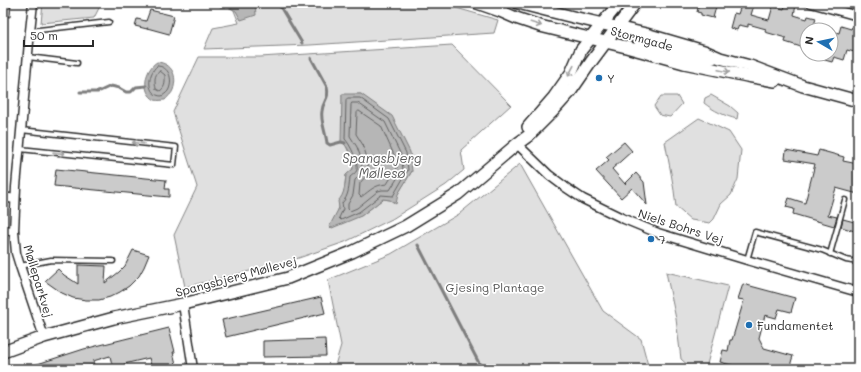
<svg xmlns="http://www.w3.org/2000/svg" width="861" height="372" font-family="Mali,sans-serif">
	<rect width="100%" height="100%" fill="#fff"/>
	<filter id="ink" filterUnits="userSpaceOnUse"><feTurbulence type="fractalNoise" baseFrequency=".025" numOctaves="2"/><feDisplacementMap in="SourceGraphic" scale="8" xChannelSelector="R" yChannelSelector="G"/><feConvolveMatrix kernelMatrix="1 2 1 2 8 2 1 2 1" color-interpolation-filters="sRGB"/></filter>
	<g filter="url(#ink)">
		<g fill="#e0e0e0" stroke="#868686" fill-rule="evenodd">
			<path d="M43,3H97L99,8L94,18L41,23Z"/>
			<path d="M231,3H439L498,20L494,33L310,45L204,49L213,28L239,23Z"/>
			<path d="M452,45L511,105L461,150L464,170L446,185L392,219L345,242L290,261L185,287L174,235L197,187L173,112L199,57H260ZM361,94L412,171L398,194L390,200L383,199L361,216L337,213L344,192L346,175L353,169C352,160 349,152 345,144L342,95Z"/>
			<path d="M711,95L730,106L738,113L737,119C725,116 714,111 704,103L705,98Z"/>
			<path d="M661,96H677L682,104L670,117L660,115L654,106Z"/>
			<path d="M699,118L729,132L741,150L738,179L731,195L721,204L714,219L710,223L691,220L676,207C674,185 669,164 665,142Z"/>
			<path d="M520,164L603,311L641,339L649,369H334L341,345L328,280L391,254L459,214Z"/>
			<path d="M666,272L728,286L706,368L705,369H692L681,359L676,319Z"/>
		</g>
		<g fill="#b6b6b6" stroke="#7e7e7e">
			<path d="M220,3H255L256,15L241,20L236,11L228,7H220Z"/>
			<path d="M157,62C172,63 178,76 173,90C172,94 167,97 165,100C162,100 158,101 155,100C140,92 145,69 157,62Z"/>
			<path d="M342,94H361L392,116L410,152L412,171L398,194L396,204L390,200L383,199L361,216L332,228L329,227L339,208L338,201C345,194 345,184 346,175L353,169C352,160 350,146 341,142Z"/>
		</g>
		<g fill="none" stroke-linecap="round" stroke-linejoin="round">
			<g stroke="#636363" stroke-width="1">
				<path d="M157,66C169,66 173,79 169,89C168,92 165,94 162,96C146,96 147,74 157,66Z"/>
				<path d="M160,71L165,75C165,81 166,87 160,91L156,89C155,82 153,75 160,71Z"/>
				<path d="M348,98H360L389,119L406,153L408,170L393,196L381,195L359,212L341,220L339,218L343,209L342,203C349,196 349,186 350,177C352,175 356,173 357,170C359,163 350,144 345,139L346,100Z"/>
				<path d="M352,103H358L385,122L401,155L403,169L390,190H382L378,191L357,208L350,211L348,209V204L353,195L355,180L361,174L362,169L361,158L357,147L350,136L351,105Z"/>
				<path d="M359,111L381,126L395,157L397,168L387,184C374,185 371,190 361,197L359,195L360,183L366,176L368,168L367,158L363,145L356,134L357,113Z"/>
			</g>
			<g stroke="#7e7e7e" stroke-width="3">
				<path d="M278,3L302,43"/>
				<path d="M311,58L327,87C330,99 323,100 322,111C320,120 326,133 327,143L330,145L341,142L345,143"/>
				<path d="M80,92H98L111,86L119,88L126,92H131L136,87L146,86"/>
				<path d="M418,245L482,369"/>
			</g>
		</g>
		<g fill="#cbcbcb" stroke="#2b2b2b">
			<path d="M3,3H11L10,17L3,16Z"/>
			<path d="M699,3H717L713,18L701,15V13L697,12Z"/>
			<path d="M742,3H746L754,5L751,15L769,20L773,6L784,9L786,3L796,5L794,15L807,19L808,16L816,18L813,30H807V33H805L801,47L785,42L786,38L765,32L766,29L748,24V27L739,25L737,30L730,28L734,13L738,14Z"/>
			<path d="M150,10L174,16L169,34L147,28V29L135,26L137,19L146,21Z"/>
			<path d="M841,26L851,29L852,27L858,28V53L847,50L844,60L834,57L832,62L810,56V54H831V31L839,33Z"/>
			<path d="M624,142L632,151L612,169L625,184L636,173L644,182L647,205L632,188L621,198L596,171L609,160L606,157Z"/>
			<path d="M786,150L817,156L819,150L844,157L843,161L858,164V194L836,188L828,215L837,217L834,226L793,214L794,209L786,207L789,198L805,203L815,164L785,159Z"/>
			<path d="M56,169L166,180L165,189H169V197L54,186Z"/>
			<path d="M843,219L858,223V232L841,227Z"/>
			<path d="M133,250L149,255L144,267L139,276L129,286L120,292L110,297L99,300H86L73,298L62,293L45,281L58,269L64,275L78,284V265L106,266L105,283L119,272L125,266Z"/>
			<path d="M743,284L795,298L791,312L779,309L776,318L765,315L759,338L764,348L793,356L789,369H746L720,362L723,350L728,351L730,340H732L744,300L738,299Z"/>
			<path d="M321,297L325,313L226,337L222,320Z"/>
			<path d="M169,328L175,352H173L176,364L156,369H152L149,358L124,364L126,369H113L110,356L93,361L94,365L86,367L87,369H28V367L84,349Z"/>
			<path d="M325,339L326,356L263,357V341Z"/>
		</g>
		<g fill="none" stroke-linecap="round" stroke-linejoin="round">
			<g stroke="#2b2b2b" stroke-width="7">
				<g id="lane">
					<path d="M30,31L109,22"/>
					<path d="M28,57L77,63"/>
					<path d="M20,149L174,165L176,147L21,130"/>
					<path d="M830,254L845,200"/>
					<path d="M747,260L755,232L822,250L846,260L858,262"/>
					<path d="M20,266L51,260L113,261"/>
				</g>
			</g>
			<g stroke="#2b2b2b" stroke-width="11">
				<g id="street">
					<path d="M33,3L30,31L16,187L14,231L16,253L20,266L44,337"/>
					<path d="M811,3L858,16"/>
					<path d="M517,144L549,175L565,187L583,199L624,219L658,233L747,260L858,292"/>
					<path d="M3,197L15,199"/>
					<path d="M3,230L14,231"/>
					<path d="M183,304L193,369"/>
				</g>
			</g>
			<g stroke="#2b2b2b" stroke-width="14">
				<g id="secondary">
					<path d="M477,3L500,11L516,18L540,26L626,47L684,63L747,76L775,81"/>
					<path d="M518,3L573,17L646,34L704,51L720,58L750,66L803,86L858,101"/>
					<path d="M640,43L701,59L713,58"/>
					<path d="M528,127L554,97L571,73L581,50L619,3"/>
					<path d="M3,352L44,337L114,318L183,304L288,278L352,252L406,226L458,194L517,144L528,136L553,111L571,91L591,62L635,3"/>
				</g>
			</g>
			<use href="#lane" stroke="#fff" stroke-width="4"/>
			<use href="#street" stroke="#fff" stroke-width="8"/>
			<use href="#secondary" stroke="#fff" stroke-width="11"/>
		</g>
		<defs><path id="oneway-shaft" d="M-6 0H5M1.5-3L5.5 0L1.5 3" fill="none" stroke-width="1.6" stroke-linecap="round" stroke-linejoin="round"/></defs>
		<g stroke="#a0a0a0">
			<use href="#oneway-shaft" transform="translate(536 24) rotate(17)"/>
			<use href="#oneway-shaft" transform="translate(571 71) rotate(118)"/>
			<use href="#oneway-shaft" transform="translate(724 71) rotate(12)"/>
			<use href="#oneway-shaft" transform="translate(138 143) rotate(-174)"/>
			<use href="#oneway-shaft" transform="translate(59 153) rotate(6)"/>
		</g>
	</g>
	<g fill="#1f6fb2" stroke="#fff" stroke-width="1.5">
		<circle cx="599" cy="78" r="4"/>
		<circle cx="651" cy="239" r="4"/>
		<circle cx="749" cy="325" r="4"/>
	</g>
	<g text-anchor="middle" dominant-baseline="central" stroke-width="3.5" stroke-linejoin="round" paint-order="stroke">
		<g font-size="12" fill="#2b2b2b" stroke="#fff">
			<text transform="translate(642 38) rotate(15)">Stormgade</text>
			<text transform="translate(681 226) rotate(18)">Niels Bohrs Vej</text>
			<text transform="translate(236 276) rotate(-15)">Spangsbjerg Møllevej</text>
			<text transform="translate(39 281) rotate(73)">Mølleparkvej</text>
		</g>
		<g font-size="12" fill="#2b2b2b" stroke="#fff" text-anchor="start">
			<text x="607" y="78">Y</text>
			<text x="659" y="239">7</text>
			<text x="757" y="325">Fundamentet</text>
		</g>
		<g font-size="12" fill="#585858" stroke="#fff">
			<text x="495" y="287">Gjesing Plantage</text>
		</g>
		<g font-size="13" font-style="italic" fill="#5c5c5c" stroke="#fff">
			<text x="382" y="157">Spangsbjerg<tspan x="382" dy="15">Møllesø</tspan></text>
		</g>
	</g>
	<rect width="861" height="372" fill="none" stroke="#fff" stroke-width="16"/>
	<rect x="8" y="8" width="845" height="356" fill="none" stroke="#2b2b2b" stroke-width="1.5" filter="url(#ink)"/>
	<g transform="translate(819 42) rotate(279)"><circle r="19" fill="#ffffff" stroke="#aaaaaa"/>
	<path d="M0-3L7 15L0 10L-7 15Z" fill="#1f6fb2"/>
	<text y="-6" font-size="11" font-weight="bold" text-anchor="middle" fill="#2b2b2b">N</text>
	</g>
	<path d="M24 40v6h69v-6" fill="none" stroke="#2b2b2b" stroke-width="2"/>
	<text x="30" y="40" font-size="12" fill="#2b2b2b" stroke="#ffffff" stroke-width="3" paint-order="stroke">50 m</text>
</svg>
